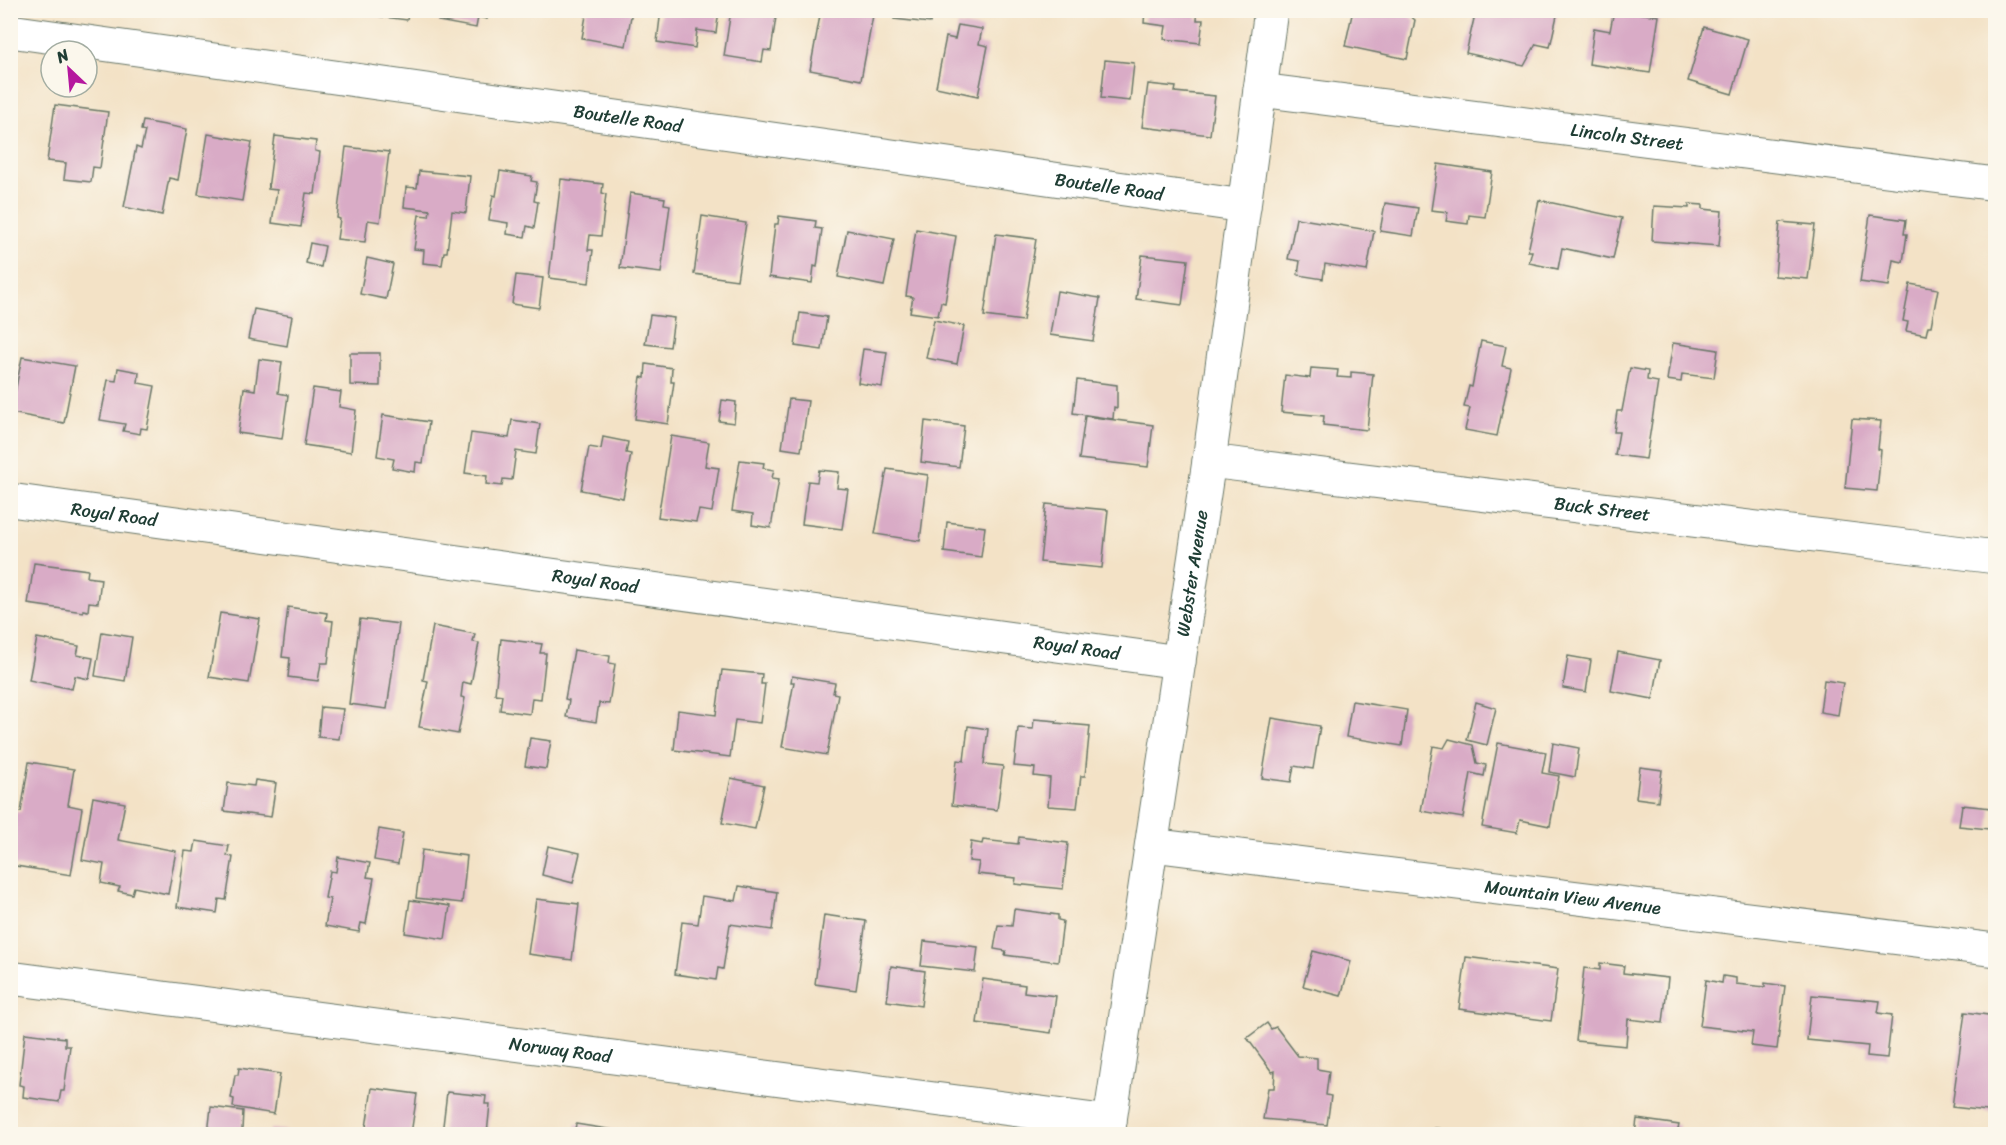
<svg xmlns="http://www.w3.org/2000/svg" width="2006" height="1145" font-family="Sriracha,sans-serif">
	<rect width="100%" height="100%" fill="#fbf7ec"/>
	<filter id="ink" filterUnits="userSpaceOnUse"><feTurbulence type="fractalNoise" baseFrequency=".0167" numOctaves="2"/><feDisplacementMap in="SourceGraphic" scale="12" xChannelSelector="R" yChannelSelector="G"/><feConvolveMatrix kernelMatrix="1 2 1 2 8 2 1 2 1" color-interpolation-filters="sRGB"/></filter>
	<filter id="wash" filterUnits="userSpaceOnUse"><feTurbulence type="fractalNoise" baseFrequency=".008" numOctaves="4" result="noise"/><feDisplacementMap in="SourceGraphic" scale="24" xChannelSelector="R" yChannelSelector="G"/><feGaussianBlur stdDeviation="1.35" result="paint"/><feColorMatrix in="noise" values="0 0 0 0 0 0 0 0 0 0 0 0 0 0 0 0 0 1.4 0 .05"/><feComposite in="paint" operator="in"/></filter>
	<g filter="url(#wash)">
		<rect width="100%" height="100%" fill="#f3e2c6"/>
		<g id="blocks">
			<g fill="#d9abc6">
				<path d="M363,10H409L407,20L362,14Z"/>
				<path d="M440,10H488L487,19L478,17L476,28L438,21Z"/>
				<path d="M587,10H632L626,46L582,38Z"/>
				<path d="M661,10H719L716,33L697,30L695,48L657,42Z"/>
				<path d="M731,10H777L771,51L764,50L762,62L724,56Z"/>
				<path d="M821,10H874L861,80L810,70Z"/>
				<path d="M895,10H932L930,23L894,19Z"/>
				<path d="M1145,10H1198L1197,20H1203L1200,43L1164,39L1166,26L1144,23Z"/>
				<path d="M1353,10H1403L1415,20L1407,59L1345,46Z"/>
				<path d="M1476,10H1506L1526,15L1527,10L1558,11L1550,47L1536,44L1524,66L1466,53Z"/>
				<path d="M1614,10L1659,16L1650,73L1589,64L1594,28L1610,31Z"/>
				<path d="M958,25L982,29L979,44L988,46L978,96L936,87L946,37L955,39Z"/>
				<path d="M1704,27L1748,39L1732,94L1688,81Z"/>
				<path d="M1105,60L1134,63L1130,101L1101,98Z"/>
				<path d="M1148,84L1176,87L1175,92L1215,96L1210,135L1142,127Z"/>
				<path d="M55,105L108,112L100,168L93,167L91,182L64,179L66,163L47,161Z"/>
				<path d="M143,121L187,129L178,180L169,178L162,215L124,207L136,147L141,149L145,131L141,130Z"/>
				<path d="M208,134L252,142L242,201L198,194Z"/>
				<path d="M275,136L316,141L315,151L320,152L315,194L306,193L301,227L272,223L277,190L268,189Z"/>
				<path d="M346,147L389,152L380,222L368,220L365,242L337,239L340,219L337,218Z"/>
				<path d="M1438,164L1492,172L1485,217L1469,215L1468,224L1446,221L1448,212L1431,210Z"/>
				<path d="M419,171L470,176L466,213L452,211L447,252H444L442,265L423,263L424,250L414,249L419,215L429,216L430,210L404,207L406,187L417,188Z"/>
				<path d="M500,171L532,176L531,181L537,182L534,201L538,202L534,228L527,226L525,237L507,234L508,223L489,220L493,195L496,196Z"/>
				<path d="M561,179L603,184L602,193L606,194L601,236L590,235L588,250H593L589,283L549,278Z"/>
				<path d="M630,193L665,198L664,204L670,205L661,273L620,268Z"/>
				<path d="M1539,200L1622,218L1613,259L1562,248L1558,269L1529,263L1532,251H1528Z"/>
				<path d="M1385,203L1418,208L1413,236L1380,231Z"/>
				<path d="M1689,204L1703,205V209L1722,211L1719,246L1652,241L1654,206L1689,208Z"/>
				<path d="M1870,215L1906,220L1904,234H1907L1903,262L1893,260L1889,286L1860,282Z"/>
				<path d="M702,216L746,223L737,280L694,274Z"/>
				<path d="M779,216L816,221L815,228L822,229L817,267L814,266L812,283L769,277L775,224H778Z"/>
				<path d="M1296,218L1374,231L1367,271L1325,264L1323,279L1298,275L1300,261L1288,259Z"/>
				<path d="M1780,222L1815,225L1808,279L1775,276Z"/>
				<path d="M916,229L956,236L945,303L941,302L938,316L910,312L913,297L906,296Z"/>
				<path d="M847,230L894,239L884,286L838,277Z"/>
				<path d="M996,234L1036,239L1023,321L984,316Z"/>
				<path d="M310,243L325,246L321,267L306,263Z"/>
				<path d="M1142,255L1188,260L1182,305L1136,299Z"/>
				<path d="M367,258L393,264L386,299L360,294Z"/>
				<path d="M516,275L543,278L539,308L512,304Z"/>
				<path d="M1910,284L1938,289L1931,326H1928L1926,335L1906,331L1908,322L1903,321Z"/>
				<path d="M1057,291L1100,298L1093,341L1050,335Z"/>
				<path d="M254,309L292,316L287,346L248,339Z"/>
				<path d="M800,313L827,317L822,350L795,346Z"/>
				<path d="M650,315L674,318L670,347L645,344Z"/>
				<path d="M934,320L964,326L957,364L926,358Z"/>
				<path d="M1481,341L1506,346L1502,366L1511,368L1497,436L1465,430L1470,408L1464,407L1469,386L1472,387Z"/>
				<path d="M1673,343L1718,350L1714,378L1682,374L1681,382L1667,380Z"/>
				<path d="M863,349L887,352L882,387L858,383Z"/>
				<path d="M350,353H380V386L350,385Z"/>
				<path d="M22,357L75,366L64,423L11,413Z"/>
				<path d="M259,359L282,362L278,393L288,395L282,439L238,433L244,388L255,390Z"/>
				<path d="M646,364L672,368L671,382H674L668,424L635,419L641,377L645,378Z"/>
				<path d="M118,368L139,372L138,383L155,386L147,429L141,428L140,434L123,431L125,424L100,420L108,380L116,381Z"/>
				<path d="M1311,368L1338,370L1337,377L1351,378V372L1373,374L1367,430L1323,425L1324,416L1281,412L1285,375L1310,378Z"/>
				<path d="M1630,368L1648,371L1647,380L1658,382L1646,459L1615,455L1619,432H1614L1617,411H1622Z"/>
				<path d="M1077,380L1117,385V408L1114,407L1113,419L1073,413Z"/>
				<path d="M313,388L341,392L339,407L356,410L351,452L304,445Z"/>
				<path d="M789,399L808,401L801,451L782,448Z"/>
				<path d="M722,400L736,402L734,423L719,421Z"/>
				<path d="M383,415L429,422L423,463L416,462L415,472L392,468L394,459L377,456Z"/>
				<path d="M1085,416L1153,425L1148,467L1079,459Z"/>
				<path d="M1852,419L1881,421L1878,449L1881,450L1877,491L1845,488Z"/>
				<path d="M512,420L540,424L536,454L516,451L512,480L503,479L502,486L486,484L487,476L465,473L471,433L509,438Z"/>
				<path d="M925,421L964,426L959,467L921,462Z"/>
				<path d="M671,436L709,442L705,466L719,468L712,512L699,510L696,522L658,517Z"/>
				<path d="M603,437L628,442L626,453L631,454L623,498L581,490L589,447L601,449Z"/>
				<path d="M740,460L764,463L763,468L774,470L772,478L779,479L771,528L752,525L753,514L732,511Z"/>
				<path d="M887,469L928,475L920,541L875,534Z"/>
				<path d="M819,470L839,472L837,488L848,489L842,529L802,524L808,481L817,482Z"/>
				<path d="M1046,504L1108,510L1102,568L1040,562Z"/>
				<path d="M947,522L985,527L981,557L944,552Z"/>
				<path d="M34,563L88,570L87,577L101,579L98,603L89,602L88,611L83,610V612L28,604Z"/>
				<path d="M288,607L327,613L326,620L333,621L328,663H321L318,681L288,677L290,658L282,657Z"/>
				<path d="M220,613L260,619L249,683L209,677Z"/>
				<path d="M360,619L399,624L387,709L349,704Z"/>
				<path d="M433,626L475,634L473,642L479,643L471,684L463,682L461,697L465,698L458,734L419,727L428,681L423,680Z"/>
				<path d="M102,632L132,637L125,681L95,676Z"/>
				<path d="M37,638L79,646L77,655L93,658L89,679L75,676L72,689L29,680Z"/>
				<path d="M501,639L542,644L540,653H546L541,699L532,698L530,714L500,710L502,695L495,694Z"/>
				<path d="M574,650L610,656L609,663L615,664L609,704L599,703L596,722L566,717L569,700L565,699Z"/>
				<path d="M1618,652L1660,660L1653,699L1611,691Z"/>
				<path d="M1568,656L1591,660L1586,692L1563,688Z"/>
				<path d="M722,670L762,674L761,684H765L760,723L735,720L730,757L674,750L678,710L716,715Z"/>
				<path d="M792,676L835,683L833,693L838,694L827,755L782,747L794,682H791Z"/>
				<path d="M1824,680L1843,683L1838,715L1820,712Z"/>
				<path d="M1352,701L1407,710L1402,746L1346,737Z"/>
				<path d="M1476,702L1496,708L1487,745L1467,740Z"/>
				<path d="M321,707L343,709L339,739L318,737Z"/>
				<path d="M1272,718L1320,726L1313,769L1294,766L1291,782L1262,778Z"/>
				<path d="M1034,719L1057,721L1056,723L1090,726L1085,776H1081L1077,808L1048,806L1050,778L1034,776L1035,768L1014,766L1018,728L1033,729Z"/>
				<path d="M968,726L988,729L984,764L1003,766L997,810L952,805L957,760L964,761Z"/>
				<path d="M530,738L551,741L546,769L525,766Z"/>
				<path d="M1449,739L1473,745L1477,763L1486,765L1484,776L1471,773L1463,818L1421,811L1433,746L1444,748Z"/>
				<path d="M1498,743L1546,752L1542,773L1559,776L1550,826L1520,820L1517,833L1482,827Z"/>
				<path d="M1553,743L1579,748L1575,777L1549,772Z"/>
				<path d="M29,762L74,769L68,805L82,808L71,875L10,865V811L21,812Z"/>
				<path d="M1640,767L1662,770L1658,801L1636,798Z"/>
				<path d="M731,778L764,785L755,829L722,823Z"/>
				<path d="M255,780L276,783L271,817L224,811L228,783L254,786Z"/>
				<path d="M93,797L125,803L118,840L176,851L168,894L134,887L132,894L118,891L120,887L101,883L104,864L82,860Z"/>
				<path d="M1962,805L1991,808L1989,829L1959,826Z"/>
				<path d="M379,829L403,833L398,864L374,860Z"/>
				<path d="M1019,837L1068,843L1063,889L1015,884L1016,878L977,874L979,862L969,861L971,842L982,844L983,840L1018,844Z"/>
				<path d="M196,841L229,846L227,856L233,857L226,900L219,899L217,913L177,907L185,851L194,852Z"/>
				<path d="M548,846L580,853L573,883L542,875Z"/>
				<path d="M422,850L467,856L462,903L416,898Z"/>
				<path d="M338,857L370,863L367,877L374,878L366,924L361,923L359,932L325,926L330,899L325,898L330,871L336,872Z"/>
				<path d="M739,886L777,892L772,930L730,924L723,969L718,968L716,980L675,974L682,922L698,924L702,896L736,901Z"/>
				<path d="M536,899L579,904L572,960L528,954Z"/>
				<path d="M410,900L450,906L445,939L405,933Z"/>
				<path d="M1014,909L1058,915V920L1063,921L1058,962L1005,955L1006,951L994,949L998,925L1012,926Z"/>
				<path d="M824,915L866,921L856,990L815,984Z"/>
				<path d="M924,941L978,947L975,972L921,966Z"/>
				<path d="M1313,951L1351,961L1341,996L1303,986Z"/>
				<path d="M1466,957L1558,969L1551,1021L1459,1009Z"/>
				<path d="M1600,963L1624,966L1623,973L1668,978L1663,1023L1628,1019L1626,1046L1576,1041L1584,968L1600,970Z"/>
				<path d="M891,966L925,971L921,1006L887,1001Z"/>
				<path d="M1723,976L1736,978V984L1765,987V983L1785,986L1777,1049L1751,1046L1753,1032L1700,1026L1706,980L1722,983Z"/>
				<path d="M983,979L1025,985L1024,992L1056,996L1051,1033L977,1023Z"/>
				<path d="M1812,995L1880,1001L1878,1013L1892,1015L1887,1058L1867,1056L1868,1046L1807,1040Z"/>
				<path d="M1965,1012L1996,1016V1112L1952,1107Z"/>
				<path d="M1267,1023L1271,1029L1276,1027L1298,1056L1317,1058V1069L1329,1071L1326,1095L1331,1096L1327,1125L1263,1119L1268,1088H1274L1275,1071L1272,1072L1247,1038Z"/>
				<path d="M25,1033L65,1038V1046H70L64,1091H61L59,1102L23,1097L24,1086L19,1085Z"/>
				<path d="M239,1068L280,1074L274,1114L233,1107L234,1099L231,1098L235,1075H238Z"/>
				<path d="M372,1088L417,1094L411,1134H365Z"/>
				<path d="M447,1092L486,1096L485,1104H490L487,1134H442Z"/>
				<path d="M211,1107L243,1111L242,1130L269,1133V1134H208Z"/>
				<path d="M1637,1119L1679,1125L1677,1134H1635Z"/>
				<path d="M576,1124L632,1133V1134H574Z"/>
				<path d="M1435,1128L1479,1133V1134H1434Z"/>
				<path d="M270,1129L306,1133V1134H270Z"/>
				<path d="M1545,1130L1582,1131V1134H1545Z"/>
			</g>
		</g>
	</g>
	<g filter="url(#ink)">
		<use href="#blocks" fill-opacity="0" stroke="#697767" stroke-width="1.5"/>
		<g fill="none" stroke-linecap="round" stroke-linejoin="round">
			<g stroke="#697767" stroke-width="35">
				<g id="minor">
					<path id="s1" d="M10,31L1244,206"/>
					<path id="s2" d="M1260,90L1996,184"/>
					<path id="s3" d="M1209,461L1996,557"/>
					<path id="s4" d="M10,500L1179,662"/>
					<path id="s5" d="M1152,845L1996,950"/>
					<path id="s6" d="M10,978L1110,1122"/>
					<path id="s7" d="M1108,1134L1209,461L1271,10"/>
				</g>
			</g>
			<use href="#minor" stroke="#fff" stroke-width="33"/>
		</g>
	</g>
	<g text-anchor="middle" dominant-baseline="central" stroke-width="6" stroke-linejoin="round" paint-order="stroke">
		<g font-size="18" fill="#1f3d34" stroke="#fbf7ec">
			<text stroke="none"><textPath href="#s1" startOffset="624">Boutelle Road</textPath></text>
			<text stroke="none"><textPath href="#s2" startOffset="370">Lincoln Street</textPath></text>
			<text stroke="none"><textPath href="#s1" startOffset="1110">Boutelle Road</textPath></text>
			<text stroke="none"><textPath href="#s3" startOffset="396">Buck Street</textPath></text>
			<text stroke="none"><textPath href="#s4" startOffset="105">Royal Road</textPath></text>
			<text stroke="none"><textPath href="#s7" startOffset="567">Webster Avenue</textPath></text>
			<text stroke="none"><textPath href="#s4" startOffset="591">Royal Road</textPath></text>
			<text stroke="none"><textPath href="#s4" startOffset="1077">Royal Road</textPath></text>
			<text stroke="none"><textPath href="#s5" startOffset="424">Mountain View Avenue</textPath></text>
			<text stroke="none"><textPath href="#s6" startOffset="555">Norway Road</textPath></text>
		</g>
	</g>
	<rect width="2006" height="1145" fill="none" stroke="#fbf7ec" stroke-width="36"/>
	<g transform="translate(69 69) rotate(334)"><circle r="28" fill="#fbf7ec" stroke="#a3ada2" stroke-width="1.5"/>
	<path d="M0-4.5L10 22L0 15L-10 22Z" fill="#b5179e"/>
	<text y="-9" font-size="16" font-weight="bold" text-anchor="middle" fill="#1f3d34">N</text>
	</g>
</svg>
